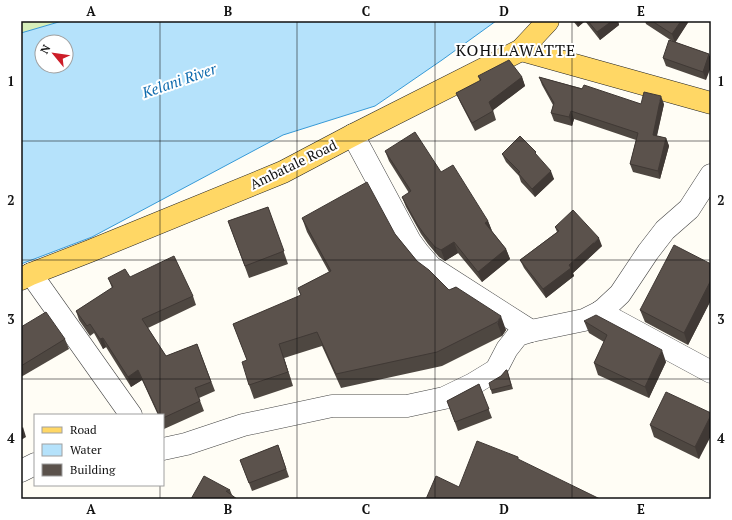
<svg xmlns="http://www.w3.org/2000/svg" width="732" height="520" font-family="'PT Serif',serif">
	<rect width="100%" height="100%" fill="#fffdf5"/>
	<path fill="#d6eeba" d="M21,21H62L21,33Z"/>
	<path fill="#b5e2fb" stroke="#379ad7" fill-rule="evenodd" d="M62,21H496L442,60L375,106L283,135L92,237L21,264V33ZM42,42H66V66H42Z"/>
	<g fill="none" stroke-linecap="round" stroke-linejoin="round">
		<g stroke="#444" stroke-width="23">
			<g id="minor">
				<path d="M353,135L410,241L418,252L431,267L531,331"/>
				<path d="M31,274L131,415"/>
				<path d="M600,312L711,372"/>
				<path d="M163,449L186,444L243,425L332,406H407L444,398L473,384L496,370L507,349L518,335L531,331L584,320L600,312L605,308L620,294L648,252L665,230L689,209L711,175"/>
				<path d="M21,471L35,464"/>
			</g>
		</g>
		<g stroke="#222" stroke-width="23">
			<g id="primary">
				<path d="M521,50L711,103"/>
				<path d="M21,279L31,274L90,251L283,172L353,135L521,50L548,21"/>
			</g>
		</g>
		<use href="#minor" stroke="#fff" stroke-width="22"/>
		<use href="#primary" stroke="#ffd765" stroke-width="22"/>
	</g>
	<g fill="#4e4741">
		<path d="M573,21H585L578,27Z"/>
		<path d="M585,21H618L619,25L600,40Z"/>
		<path d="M645,21H689L675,42L709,54L706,80L666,66L663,58L672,41L646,24Z"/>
		<path d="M478,76L522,77L525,86L493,110L496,120L475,131L460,102L456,93L480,81Z"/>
		<path d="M539,77L641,104H664L657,136L666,138L669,146L660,179L633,172L630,164L636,140L574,119L572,126L554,121L551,113L553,105L542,85Z"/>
		<path d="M385,151L441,172L488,221L492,231L506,249L510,259L482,282L458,253L445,261L439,257L428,244L421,234L406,207L402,197L409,193L389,161Z"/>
		<path d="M502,154L537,156L554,179L535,197L521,182L519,176L506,162Z"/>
		<path d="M268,207L288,264L249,278L228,221Z"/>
		<path d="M302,218L395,234L417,261L449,290L456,287L506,330L502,336L442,366L341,388L322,346L284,358L293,386L254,399L249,385L247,360L233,324L301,296L298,288L329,272L307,232Z"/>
		<path d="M555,227L602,246L573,273L574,276L546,298L524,268L520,260L557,232Z"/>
		<path d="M711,264V300L688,345L645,322L640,310Z"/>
		<path d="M130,277L193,296L196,305L148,328L166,356L197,344L215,391L199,398L204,411L164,429L163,426V415H158L142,380L131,387L106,347L103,349L94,333L90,336L79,320L76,311L112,288L108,278Z"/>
		<path d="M584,321L666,362L649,398L598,375L594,363L604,342L589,333Z"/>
		<path d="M21,327L65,339L69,349L21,377Z"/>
		<path d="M507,370L513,389L492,394L491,390L501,376Z"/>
		<path d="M479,384L492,418L458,431L447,401Z"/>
		<path d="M711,413L699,459L654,437L650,425Z"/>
		<path d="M278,445L289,477L252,491L240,460Z"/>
		<path d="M230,490L232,495L191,499Z"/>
	</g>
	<g fill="#403935">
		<path d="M576,21H585L578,27Z"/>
		<path d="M612,21H618L619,25L600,40L597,32Z"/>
		<path d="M681,21H689L675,43L672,34Z"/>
		<path d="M709,54L711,59V67L706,80L703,72Z"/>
		<path d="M522,77L525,86L492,111L489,102Z"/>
		<path d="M661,96L664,104L655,143L653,135Z"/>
		<path d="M571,111L574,119L572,126L569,117Z"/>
		<path d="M666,138L669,146L660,179L658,171Z"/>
		<path d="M551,171L554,179L535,197L532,189Z"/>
		<path d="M488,221L492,231L485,223Z"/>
		<path d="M599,238L602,246L573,273L574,276L546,298L543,289Z"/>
		<path d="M454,242L458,253L445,261L441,250Z"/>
		<path d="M506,249L510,259L482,282L478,272Z"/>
		<path d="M711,280V300L688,345L684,333Z"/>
		<path d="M501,316L506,330L502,336L497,322Z"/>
		<path d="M103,338L106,347L103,349L100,339Z"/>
		<path d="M279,344L284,358L293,386L288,372Z"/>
		<path d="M662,350L666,362L649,398L645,387Z"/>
		<path d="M138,370L142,380L131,387L128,377Z"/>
		<path d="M711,415V436L699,459L695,447Z"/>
		<path d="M23,427L26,437L21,440V429Z"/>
	</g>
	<g fill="#5b524c" stroke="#403935">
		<path d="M588,21H612L597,32Z"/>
		<path d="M652,21H681L672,34Z"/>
		<path d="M669,40L709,54L703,72L663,58Z"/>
		<path d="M509,60L522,77L489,102L493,111L472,123L456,93L481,80L478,76Z"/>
		<path d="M539,77L582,89L584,85L641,104L644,92L661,96L653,135L666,138L658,171L630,164L638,133L571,111L569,117L551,113L554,103Z"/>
		<path d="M415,132L441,172L453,165L488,221L485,223L506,249L478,272L454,242L441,250L435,247L424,234L417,224L402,197L411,191L385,151Z"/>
		<path d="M520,136L536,152L535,153L551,171L532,189L518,173L520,172L502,154Z"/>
		<path d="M367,182L395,234L417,261L429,270L449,290L456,287L501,316L497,322L437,352L336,374L317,332L279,344L288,372L249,385L242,362L247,360L233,324L301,295L298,288L331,271L302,218Z"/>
		<path d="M268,207L284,251L245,266L228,221Z"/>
		<path d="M573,210L599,238L569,265L571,268L543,289L520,260L559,231L555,227Z"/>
		<path d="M674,245L711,264V280L684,333L640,310Z"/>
		<path d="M174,256L193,296L142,319L166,356L197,344L211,382L195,388L200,401L163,418V415H159L138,370L128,377L103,338L100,339L90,324L87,326L76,311L113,287L108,278L125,269L130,277Z"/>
		<path d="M46,312L65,339L21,366V327Z"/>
		<path d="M596,315L662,350L645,387L594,363L607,335L584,321Z"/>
		<path d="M506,370H507L511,385L491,390L489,383L501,376Z"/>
		<path d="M479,384L489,409L455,422L447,401Z"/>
		<path d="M666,392L711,413V415L695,447L650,425Z"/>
		<path d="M477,441L518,457V459L600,499H426L436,476L459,487Z"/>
		<path d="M278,445L286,469L249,483L240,460Z"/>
		<path d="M204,476L230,490L226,491L237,499H191Z"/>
	</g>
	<path fill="none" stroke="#111" stroke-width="1" stroke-opacity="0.55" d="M160,21V415M297,21V499M435,21V499M572,21V499M21,141H711M21,260H711M21,379H711M160,485V499"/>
	<g text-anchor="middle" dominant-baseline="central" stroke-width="4" stroke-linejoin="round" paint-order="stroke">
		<g font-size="14" fill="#111" stroke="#fff">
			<text transform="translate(293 164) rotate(-26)">Ambatale Road</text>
		</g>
		<g font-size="15" font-style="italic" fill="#0f6bae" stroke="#fff">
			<text transform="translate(179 80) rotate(-19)">Kelani River</text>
		</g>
		<g font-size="16" letter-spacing="1" fill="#111" stroke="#fff">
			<text x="516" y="50">KOHILAWATTE</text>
		</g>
	</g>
	<rect width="732" height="520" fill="none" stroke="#ffffff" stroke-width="44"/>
	<rect x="34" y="414" width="130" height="72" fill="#ffffff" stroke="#a0a0a0"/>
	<rect x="42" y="427" width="20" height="6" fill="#ffd765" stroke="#a0a0a0"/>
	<text x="70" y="434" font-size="12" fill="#111111">Road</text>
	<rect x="42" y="444" width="20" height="12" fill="#b5e2fb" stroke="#a0a0a0"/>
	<text x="70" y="454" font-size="12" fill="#111111">Water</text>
	<rect x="42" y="464" width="20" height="12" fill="#5b524c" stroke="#a0a0a0"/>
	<text x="70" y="474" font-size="12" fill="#111111">Building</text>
	<g transform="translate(54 54) rotate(299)"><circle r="19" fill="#ffffff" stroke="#a0a0a0"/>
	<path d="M0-3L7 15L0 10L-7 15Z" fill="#cd1d28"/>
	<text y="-6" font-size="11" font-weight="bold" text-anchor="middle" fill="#111111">N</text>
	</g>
	<rect x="22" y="22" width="688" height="476" fill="none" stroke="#111" stroke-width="1.5"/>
	<g font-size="13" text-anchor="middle" font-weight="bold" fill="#111">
		<text x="91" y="16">A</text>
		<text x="228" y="16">B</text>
		<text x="366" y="16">C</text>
		<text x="504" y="16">D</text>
		<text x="641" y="16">E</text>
		<text x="11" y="86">1</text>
		<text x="721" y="86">1</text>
		<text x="11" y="205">2</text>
		<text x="721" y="205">2</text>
		<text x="11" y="324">3</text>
		<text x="721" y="324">3</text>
		<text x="11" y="443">4</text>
		<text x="721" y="443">4</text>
		<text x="91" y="514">A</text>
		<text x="228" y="514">B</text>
		<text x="366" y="514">C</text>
		<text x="504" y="514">D</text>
		<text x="641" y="514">E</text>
	</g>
</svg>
